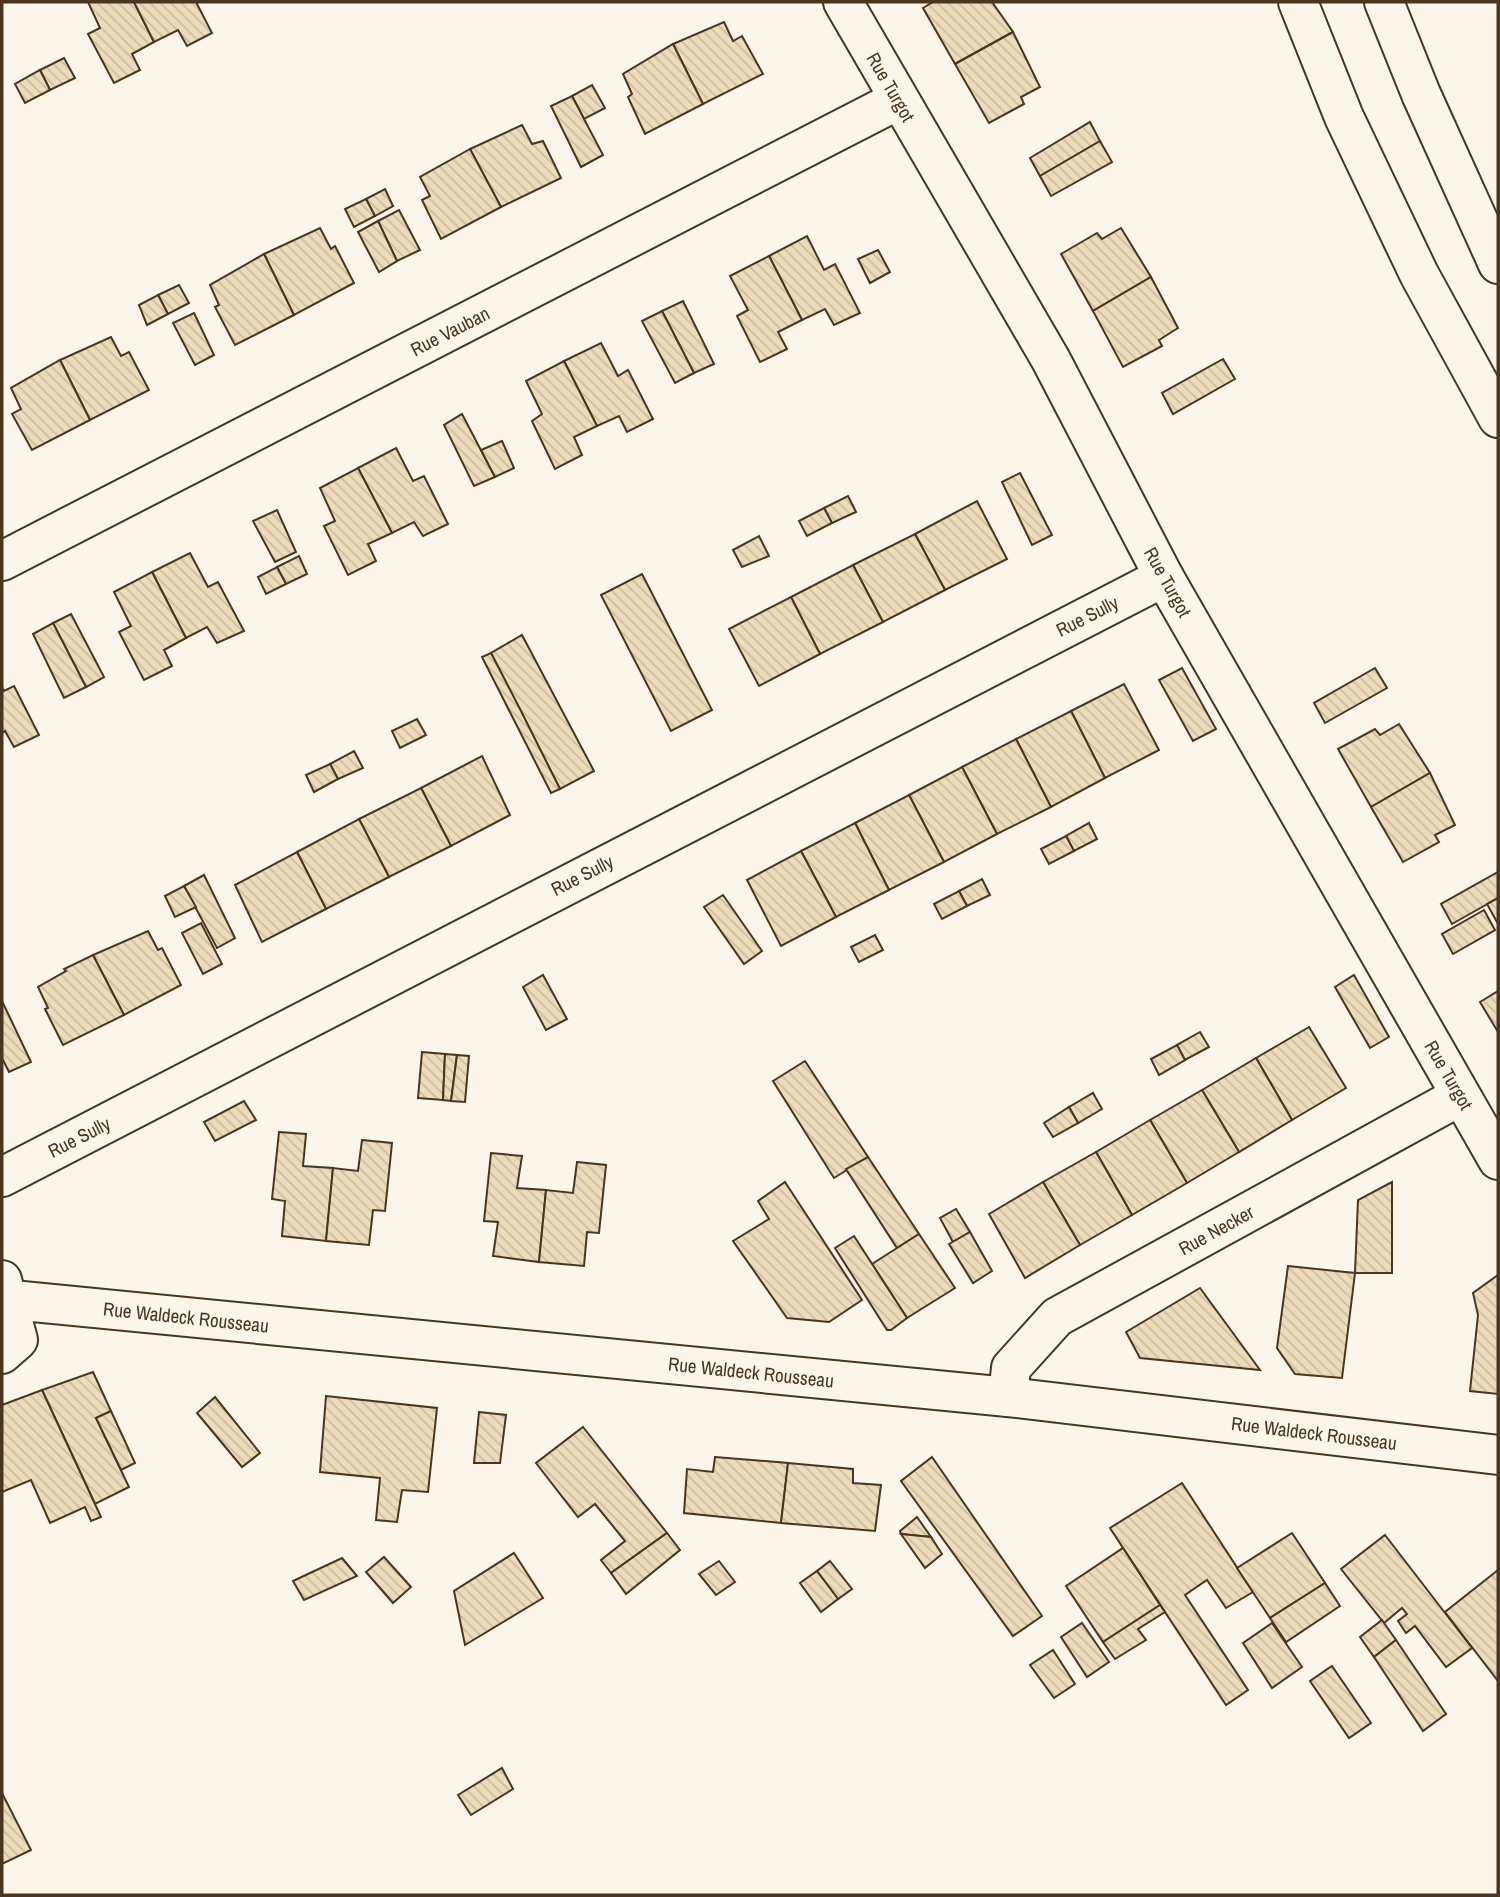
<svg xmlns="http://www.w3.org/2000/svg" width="1500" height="1897" font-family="'Archivo Narrow',sans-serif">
	<defs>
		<pattern id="building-back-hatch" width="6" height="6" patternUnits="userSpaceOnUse" patternTransform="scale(1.75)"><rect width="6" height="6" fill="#ecdcbc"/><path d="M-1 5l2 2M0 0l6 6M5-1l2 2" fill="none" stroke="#ccbda1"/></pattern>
	</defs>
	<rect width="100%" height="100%" fill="#fbf6e9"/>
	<g fill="url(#building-back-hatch)" stroke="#4a3520" stroke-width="2">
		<path d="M88,2H134L154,42L132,54L140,70L114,83L88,34L100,28Z"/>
		<path d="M134,2H196L212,33L187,46L178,30L154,42Z"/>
		<path d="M933,2H992L1013,32L955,64L923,8Z"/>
		<path d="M724,22L733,41L742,36L763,74L703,104L673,44Z"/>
		<path d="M1013,32L1040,87L1021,97L1024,104L989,123L955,64Z"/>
		<path d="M673,44L703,104L645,134L628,97L632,94L623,74Z"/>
		<path d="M64,58L75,78L50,90L40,70Z"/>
		<path d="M40,70L50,90L25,103L15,84Z"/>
		<path d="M592,85L605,108L584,119L572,96Z"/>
		<path d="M572,96L603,155L581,167L551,106Z"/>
		<path d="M1090,122L1100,141L1040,176L1030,158Z"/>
		<path d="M522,125L532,144L543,141L561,178L501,207L470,149Z"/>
		<path d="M1100,141L1112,162L1051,196L1040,176Z"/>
		<path d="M470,149L501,207L441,239L422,200L430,196L420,177Z"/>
		<path d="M385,189L393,206L375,216L366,199Z"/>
		<path d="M366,199L375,216L354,227L345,209Z"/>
		<path d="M399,210L420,250L397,261L378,221Z"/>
		<path d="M378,221L397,261L379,272L358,232Z"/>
		<path d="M320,228L331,249L335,246L354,283L294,315L264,254Z"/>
		<path d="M1121,228L1151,277L1093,311L1061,254L1097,233L1102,239Z"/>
		<path d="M807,236L824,270L835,264L860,313L834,325L825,309L802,320L769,256Z"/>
		<path d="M878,250L890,272L870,283L858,259Z"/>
		<path d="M264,254L294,315L235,345L215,307L219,305L210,285Z"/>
		<path d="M769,256L802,320L778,332L787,349L760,362L737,316L748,310L730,276Z"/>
		<path d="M1151,277L1178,328L1159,340L1162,346L1123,367L1093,311Z"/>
		<path d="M179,285L189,303L168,314L158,295Z"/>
		<path d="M158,295L168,314L147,325L139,305Z"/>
		<path d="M683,301L714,364L694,373L662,311Z"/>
		<path d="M662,311L694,373L675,383L642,321Z"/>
		<path d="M194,313L214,355L195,365L173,323Z"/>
		<path d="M111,337L121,356L129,352L149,390L90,420L60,360Z"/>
		<path d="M601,343L618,376L628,370L653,419L627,432L619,416L597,426L564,361Z"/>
		<path d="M1223,359L1235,379L1173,414L1162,393Z"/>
		<path d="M60,360L90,420L32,450L12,414L21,409L11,388Z"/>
		<path d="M564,361L597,426L574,437L582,455L555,469L532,421L542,414L526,381Z"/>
		<path d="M462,414L495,477L474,486L444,425Z"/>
		<path d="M502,441L514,468L495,477L481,450Z"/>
		<path d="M396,448L413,481L424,476L448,524L423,536L414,522L392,533L358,468Z"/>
		<path d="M358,468L392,533L368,544L376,561L348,575L324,526L335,521L320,488Z"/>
		<path d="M1020,473L1052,535L1032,545L1002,482Z"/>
		<path d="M848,496L856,512L832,523L824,508Z"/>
		<path d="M977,501L1007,559L945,590L915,534Z"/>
		<path d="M824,508L832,523L807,536L799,521Z"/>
		<path d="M277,510L296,552L275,562L253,521Z"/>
		<path d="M915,534L945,590L883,622L853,565Z"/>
		<path d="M759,536L769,556L742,567L733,550Z"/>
		<path d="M190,553L208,587L218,582L244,631L217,643L207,627L186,638L152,572Z"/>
		<path d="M299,556L307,574L286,584L277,567Z"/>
		<path d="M853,565L883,622L820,654L791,597Z"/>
		<path d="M277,567L286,584L266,594L258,577Z"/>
		<path d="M152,572L186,638L164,650L172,666L144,680L119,632L131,626L114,592Z"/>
		<path d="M642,574L712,710L671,731L601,595Z"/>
		<path d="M791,597L820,654L759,686L729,629Z"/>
		<path d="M71,614L104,677L86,687L53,623Z"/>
		<path d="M53,623L86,687L64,698L33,634Z"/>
		<path d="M522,635L594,771L560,789L491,653Z"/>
		<path d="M491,653L521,711L560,789L551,793L482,657Z"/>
		<path d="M1182,668L1216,729L1193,741L1159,680Z"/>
		<path d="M1375,668L1387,688L1325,723L1314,703Z"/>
		<path d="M1124,684L1159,750L1105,778L1071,711Z"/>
		<path d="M14,686L39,735L14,747L5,731L2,733V687L4,691Z"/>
		<path d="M1071,711L1105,778L1051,807L1016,739Z"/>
		<path d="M417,719L426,735L400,748L392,731Z"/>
		<path d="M1399,724L1430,773L1371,807L1338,749L1375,729L1380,735Z"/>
		<path d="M1016,739L1051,807L997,834L962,767Z"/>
		<path d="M354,751L363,768L338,779L330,764Z"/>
		<path d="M482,756L510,815L451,846L421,788Z"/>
		<path d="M330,764L338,779L314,792L306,775Z"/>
		<path d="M962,767L997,834L944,862L909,795Z"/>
		<path d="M1430,773L1455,825L1435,835L1439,842L1403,862L1371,807Z"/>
		<path d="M421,788L451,846L389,877L359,819Z"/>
		<path d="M909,795L944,862L889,890L855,823Z"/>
		<path d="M359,819L389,877L326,909L297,852Z"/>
		<path d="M855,823L889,890L836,917L801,851Z"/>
		<path d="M1089,823L1097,839L1074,851L1066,836Z"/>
		<path d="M1066,836L1074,851L1049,864L1041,849Z"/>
		<path d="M801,851L836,917L781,946L747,880Z"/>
		<path d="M297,852L326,909L262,942L235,885Z"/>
		<path d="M1498,872V898L1452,924L1441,904Z"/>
		<path d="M204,875L235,938L217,948L184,886Z"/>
		<path d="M982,879L990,895L967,906L959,891Z"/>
		<path d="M184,886L196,907L175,917L165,896Z"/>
		<path d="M959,891L967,906L942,919L934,904Z"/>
		<path d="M723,895L762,951L744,964L704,907Z"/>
		<path d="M1498,898V924L1487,904Z"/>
		<path d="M1484,910L1495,930L1453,954L1442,934Z"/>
		<path d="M201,923L222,964L203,974L182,933Z"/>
		<path d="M148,931L158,950L162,948L181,985L124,1015L93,955Z"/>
		<path d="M875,935L883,950L859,962L851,947Z"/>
		<path d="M93,955L124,1015L63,1045L45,1009L48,1008L38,987L66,971L64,969Z"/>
		<path d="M543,975L567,1019L546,1030L523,987Z"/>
		<path d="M1354,975L1389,1037L1370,1048L1335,987Z"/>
		<path d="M1498,991V1032L1480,1002Z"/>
		<path d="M2,1001L31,1062L9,1072L2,1058Z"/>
		<path d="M1309,1027L1346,1088L1292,1120L1256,1058Z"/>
		<path d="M1200,1032L1209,1047L1185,1060L1177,1045Z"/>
		<path d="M1177,1045L1185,1060L1159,1075L1151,1059Z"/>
		<path d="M422,1052L445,1054L443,1100L418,1098Z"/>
		<path d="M445,1054L457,1055L451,1101L443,1100Z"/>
		<path d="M457,1055L469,1056L465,1102L451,1101Z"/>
		<path d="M1256,1058L1292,1120L1239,1152L1202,1090Z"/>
		<path d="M805,1061L868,1157L834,1178L773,1081Z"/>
		<path d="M1202,1090L1239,1152L1187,1183L1150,1120Z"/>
		<path d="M1093,1093L1102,1109L1078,1123L1069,1107Z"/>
		<path d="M244,1101L256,1120L215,1141L204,1122Z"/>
		<path d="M1069,1107L1078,1123L1053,1137L1044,1123Z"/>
		<path d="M1150,1120L1187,1183L1132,1215L1096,1152Z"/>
		<path d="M279,1132L306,1134L303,1166L333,1168L326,1241L282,1236L285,1201L272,1199Z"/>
		<path d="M362,1140L392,1143L385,1211L373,1210L369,1245L326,1241L333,1168L358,1171Z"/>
		<path d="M1096,1152L1132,1215L1080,1245L1043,1182Z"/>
		<path d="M491,1153L522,1156L517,1188L546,1190L539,1262L493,1256L498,1222L484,1221Z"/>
		<path d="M868,1157L919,1234L897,1248L846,1169Z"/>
		<path d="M577,1162L606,1165L599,1233L587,1232L584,1266L539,1262L546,1190L573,1193Z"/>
		<path d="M785,1182L862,1300L829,1322L787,1318L733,1241L769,1219L758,1201Z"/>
		<path d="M1043,1182L1080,1245L1025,1278L989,1214Z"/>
		<path d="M1392,1182V1273H1355L1358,1200Z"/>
		<path d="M956,1209L970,1232L953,1242L940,1218Z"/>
		<path d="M970,1232L992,1271L973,1283L949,1244Z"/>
		<path d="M919,1234L955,1288L907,1318L872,1264Z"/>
		<path d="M854,1236L907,1318L891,1330H887L835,1248Z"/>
		<path d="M1288,1266L1355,1273L1342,1378L1295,1374L1277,1348Z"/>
		<path d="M1498,1275V1394L1470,1391L1478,1315L1473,1293Z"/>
		<path d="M1200,1288L1260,1370L1140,1358L1126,1332Z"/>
		<path d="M93,1372L111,1411L96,1418L129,1487L95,1504L42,1390Z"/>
		<path d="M42,1390L101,1517L91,1521L85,1507L50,1523L31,1480L2,1492V1405Z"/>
		<path d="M326,1396L437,1408L428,1492L402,1490L397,1522L376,1520L380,1478L320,1472Z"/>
		<path d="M215,1397L260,1453L242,1467L197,1413Z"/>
		<path d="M111,1411L135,1463L121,1470L96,1418Z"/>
		<path d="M479,1412L506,1415L500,1463H474Z"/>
		<path d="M583,1427L667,1533L611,1573L601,1560L625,1541L595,1504L578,1517L536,1463Z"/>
		<path d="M715,1457L788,1463L781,1523L684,1513L687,1469L713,1472Z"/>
		<path d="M932,1457L1042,1616L1013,1636L901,1481Z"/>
		<path d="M788,1463L853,1469V1483L881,1485L875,1531L781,1523Z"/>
		<path d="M1182,1483L1253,1592L1226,1608L1207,1580L1185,1595L1248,1690L1226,1705L1110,1528Z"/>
		<path d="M917,1517L931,1537L901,1534L900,1531Z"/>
		<path d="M667,1533L680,1550L626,1594L611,1573Z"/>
		<path d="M1292,1533L1325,1583L1270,1618L1237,1568Z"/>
		<path d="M901,1534L931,1537L942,1554L925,1568Z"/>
		<path d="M1385,1535L1472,1648L1446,1667L1415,1626L1406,1633L1398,1621L1407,1614L1402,1608L1384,1623L1341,1569Z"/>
		<path d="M1123,1548L1160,1605L1103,1642L1066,1586Z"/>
		<path d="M514,1553L543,1598L465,1645L454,1591Z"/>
		<path d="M384,1557L411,1587L393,1603L366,1572Z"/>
		<path d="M342,1558L357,1576L304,1600L293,1581Z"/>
		<path d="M719,1561L735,1582L716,1595L699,1574Z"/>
		<path d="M830,1561L852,1589L838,1599L817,1571Z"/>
		<path d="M1498,1570V1681L1445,1612Z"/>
		<path d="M817,1571L838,1599L821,1612L800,1583Z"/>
		<path d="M1325,1583L1340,1606L1286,1642L1270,1618Z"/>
		<path d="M1160,1605L1165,1612L1138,1629L1146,1640L1115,1659L1103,1642Z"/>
		<path d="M1382,1620L1396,1640L1374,1657L1360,1637Z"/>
		<path d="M1082,1623L1109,1662L1087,1677L1061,1637Z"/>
		<path d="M1272,1623L1302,1667L1272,1688L1243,1643Z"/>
		<path d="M1396,1640L1446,1714L1423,1731L1374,1657Z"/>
		<path d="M1053,1650L1075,1684L1054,1698L1030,1665Z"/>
		<path d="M1332,1666L1371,1723L1349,1738L1310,1681Z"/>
		<path d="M502,1768L513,1789L471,1815L458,1795Z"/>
		<path d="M2,1793L31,1850L2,1864Z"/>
	</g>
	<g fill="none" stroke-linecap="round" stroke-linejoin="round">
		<g stroke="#4a3520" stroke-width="42">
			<g id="minor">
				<path d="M843,2L1051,360L1164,577L1498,1160"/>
				<path d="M2,561L898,100"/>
				<path d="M2,1177L1164,577"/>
				<path d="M2,1280L18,1340L2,1354"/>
				<path d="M1008,1397L1011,1368L1057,1317L1460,1096"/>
			</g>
		</g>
		<g stroke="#4a3520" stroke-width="42">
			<path id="tertiary" d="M2,1299L1008,1397L1498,1455"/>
		</g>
		<g stroke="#4a3520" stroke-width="42">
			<g id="trunk">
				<path d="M1298,2L1344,117L1419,274L1498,418"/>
				<path d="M1384,2L1421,94L1498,264"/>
			</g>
		</g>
		<use href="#minor" stroke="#fbf6e9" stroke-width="38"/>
		<use href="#tertiary" stroke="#fbf6e9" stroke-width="38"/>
		<use href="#trunk" stroke="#fbf6e9" stroke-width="38"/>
	</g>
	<g text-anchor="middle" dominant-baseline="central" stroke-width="5" stroke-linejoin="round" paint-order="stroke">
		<g font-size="19" fill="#4a3520" stroke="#fbf6e9">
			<text transform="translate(891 87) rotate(60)">Rue Turgot</text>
			<text transform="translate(450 331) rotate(-27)">Rue Vauban</text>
			<text transform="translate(1168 582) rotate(61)">Rue Turgot</text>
			<text transform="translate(1087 616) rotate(-27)">Rue Sully</text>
			<text transform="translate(582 875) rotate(-27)">Rue Sully</text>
			<text transform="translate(1449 1075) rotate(60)">Rue Turgot</text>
			<text transform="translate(79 1137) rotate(-27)">Rue Sully</text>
			<text transform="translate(1216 1230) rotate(-29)">Rue Necker</text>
			<text transform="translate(186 1317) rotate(6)">Rue Waldeck Rousseau</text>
			<text transform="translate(751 1372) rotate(6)">Rue Waldeck Rousseau</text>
			<text transform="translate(1314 1433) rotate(7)">Rue Waldeck Rousseau</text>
		</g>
	</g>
	<rect width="1500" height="1897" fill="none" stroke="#4a3520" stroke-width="7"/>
</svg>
